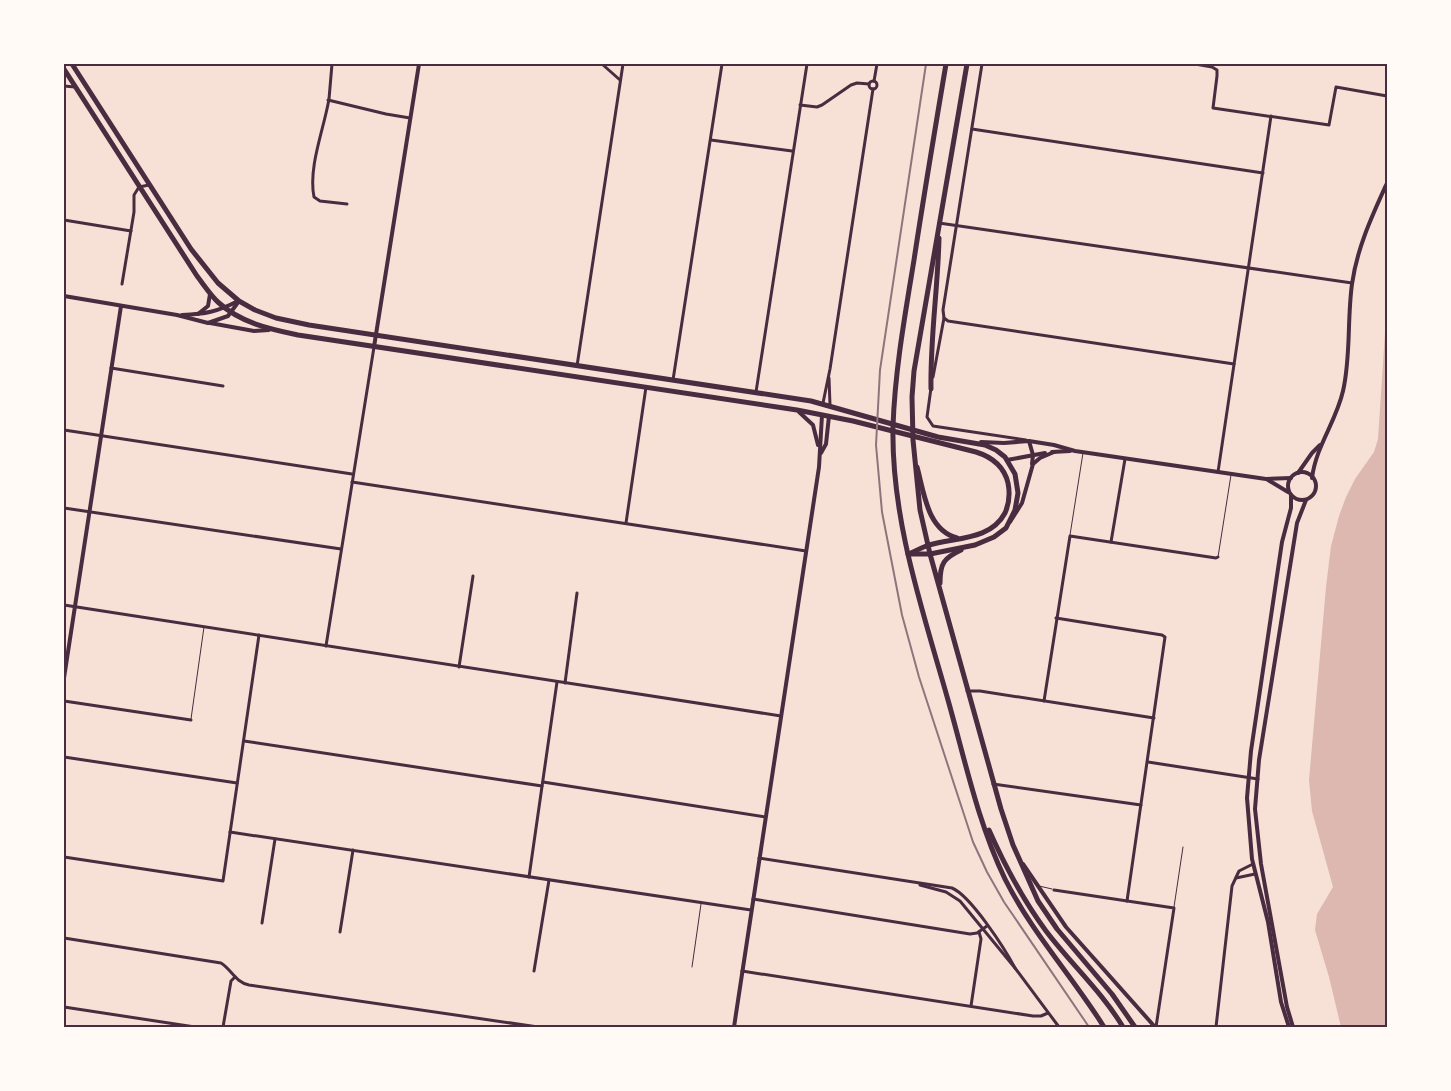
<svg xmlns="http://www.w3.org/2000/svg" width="1451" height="1091" font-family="Barlow,sans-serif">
	<rect width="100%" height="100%" fill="#f7e1d7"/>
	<path fill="#dcb8b0" d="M1387,302V1027H1341L1329,977L1315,930L1317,914L1333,887L1312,811L1309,780L1326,587L1331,546L1339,516L1346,497L1355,479L1374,452L1378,439Z"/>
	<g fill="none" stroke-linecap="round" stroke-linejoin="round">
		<g stroke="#4a2c40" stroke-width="1">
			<path d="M1070,535L1083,453"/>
			<path d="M1218,557L1231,475"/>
			<path d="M191,719L204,627"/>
			<path d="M1039,886L1052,889"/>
			<path d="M1174,907L1183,847"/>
			<path d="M692,967L701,904"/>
		</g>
		<g stroke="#4a2c40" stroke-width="3">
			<path d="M332,64C331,75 330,88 329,99C324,129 308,167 314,197L320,201L347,204"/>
			<path d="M602,64L620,80"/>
			<path d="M1195,64L1212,67L1217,70V76L1213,108L1329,125L1336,87L1387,96"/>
			<circle cx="873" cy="85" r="4"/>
			<path d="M874,81L877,64"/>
			<path d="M64,86L75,87"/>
			<path d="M328,100L386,114L410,118"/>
			<path d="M800,105L817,107L822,105L851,85L857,83L869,84"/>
			<path d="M972,129L1263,173"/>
			<path d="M711,140L792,151"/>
			<path d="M64,220L131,231"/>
			<path d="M939,223L1352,283"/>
			<path d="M122,284L134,212V195L139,187L149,185"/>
			<path d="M944,318L948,321L1234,364"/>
			<path d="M577,366L623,64"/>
			<path d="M111,368L223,386"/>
			<path d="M933,377L944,318L943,310L982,64"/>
			<path d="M829,378L830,405"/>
			<path d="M673,380L722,64"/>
			<path d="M931,388L927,417L933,426L1026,440"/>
			<path d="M756,392L807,64"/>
			<path d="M823,403L830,369L873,89"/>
			<path d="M64,430L352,474"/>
			<path d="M1218,472L1271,116"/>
			<path d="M352,482L806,551"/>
			<path d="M64,508L341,549"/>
			<path d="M626,523L646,387"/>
			<path d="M1111,542L1125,459"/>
			<path d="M64,605L781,716"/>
			<path d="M1056,618L1162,635L1165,637L1127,901"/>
			<path d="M326,646L374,347"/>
			<path d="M459,667L473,576"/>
			<path d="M565,683L577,593"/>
			<path d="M967,691H980L1154,718"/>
			<path d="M64,701L191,720"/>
			<path d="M1044,701L1070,536L1216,558L1218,557"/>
			<path d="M244,741L542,786"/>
			<path d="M64,757L237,783"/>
			<path d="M1148,762L1258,779"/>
			<path d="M543,782L765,817"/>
			<path d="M993,784L1141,805"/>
			<path d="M230,832L751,910"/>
			<path d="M64,857L223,881L259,635"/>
			<path d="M759,858L952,888C971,896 1005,949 1015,968"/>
			<path d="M529,877L557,682"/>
			<path d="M1236,878L1255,874"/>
			<path d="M920,885L946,892L960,901L1015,968L1059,1027"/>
			<path d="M1054,890L1174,908L1156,1027"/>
			<path d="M753,899L970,934L977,933L987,926"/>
			<path d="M262,923L275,839"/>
			<path d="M340,932L353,850"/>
			<path d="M64,938L221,963C232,970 235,982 249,985L538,1027"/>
			<path d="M534,971L549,880"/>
			<path d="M742,971L1033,1016H1041L1048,1013"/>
			<path d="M971,1006L981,939L979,932"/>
			<path d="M64,1007L195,1027"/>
			<path d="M223,1027L231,981L235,977"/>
			<path d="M1216,1027L1232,886L1239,871L1253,864"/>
		</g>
		<g stroke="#4a2c40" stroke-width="4">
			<path d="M64,296L177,315L208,323L228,316L239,301"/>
			<path d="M198,314L208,306L210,294"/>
			<path d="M182,315C205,314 217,312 238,301"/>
			<path d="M210,323L254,331L269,330"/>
			<path d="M374,347L419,64"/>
			<path d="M799,412L813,425L818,445"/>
			<path d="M1029,441L1033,455L1032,464"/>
			<path d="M981,442L1004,443L1029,441L1054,445L1075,451L1266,479L1291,478"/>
			<path d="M1052,452L1070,451"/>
			<path d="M821,453L826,444L829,416"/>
			<path d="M1007,460L1045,453"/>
			<circle cx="1302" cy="486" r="14"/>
			<path d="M1298,473L1312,453L1320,445"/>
			<path d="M1312,478C1316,446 1336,422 1343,391C1351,357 1347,320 1352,284C1357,248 1372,216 1387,183"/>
			<path d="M1268,480L1288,492"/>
			<path d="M1010,522L1022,503L1033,464L1040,458L1054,452"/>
			<path d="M64,678L121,306"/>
			<path d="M1023,864L1066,927L1155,1027"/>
			<path d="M734,1027L819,467L822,415"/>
			<path d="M1289,1027L1281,1002L1268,922L1252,859L1247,798L1251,751L1282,542L1291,508V495"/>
			<path d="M1293,1027L1287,1007L1261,864L1255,809L1259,760L1297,523L1306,500"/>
		</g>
		<g stroke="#4a2c40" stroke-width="5">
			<path d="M72,64L191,249L218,283L239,301L255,310L276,318L309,325L811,401L938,437L985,445L996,450L1005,457L1015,474L1018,493L1015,510L1006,528L994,537L975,545L930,554H908"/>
			<path d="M946,64C935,129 924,194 914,260C905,315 895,370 893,426C891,520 923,611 948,700C965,760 978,823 1005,879C1032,933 1073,977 1104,1027"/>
			<path d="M967,64L914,371L912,397L913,440L920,510L930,554L1001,809L1013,845L1038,901L1057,929L1112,994L1135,1027"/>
			<path d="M64,69L197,276C204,285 211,296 219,303C241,323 270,329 298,335L797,410L853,421L976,452C992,457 1004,466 1008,483C1010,493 1009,504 1005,513C990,541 955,537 929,545C923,547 917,550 911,553"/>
			<path d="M931,389C930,338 938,288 939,238"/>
			<path d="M917,467C924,492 927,530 957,538"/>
			<path d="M940,583C940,563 944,558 961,550"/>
			<path d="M989,830C1005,866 1023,900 1046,931C1071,964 1102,992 1123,1027"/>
		</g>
		<path stroke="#8f747c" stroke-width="2" d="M926,64L880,370L876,445L882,512L902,615L919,677L973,842L987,872L1004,902L1089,1027"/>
	</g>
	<rect width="1451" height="1091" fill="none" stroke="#fffaf5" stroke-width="130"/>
	<rect x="65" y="65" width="1321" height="961" fill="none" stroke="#4a2c40" stroke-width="2"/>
</svg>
